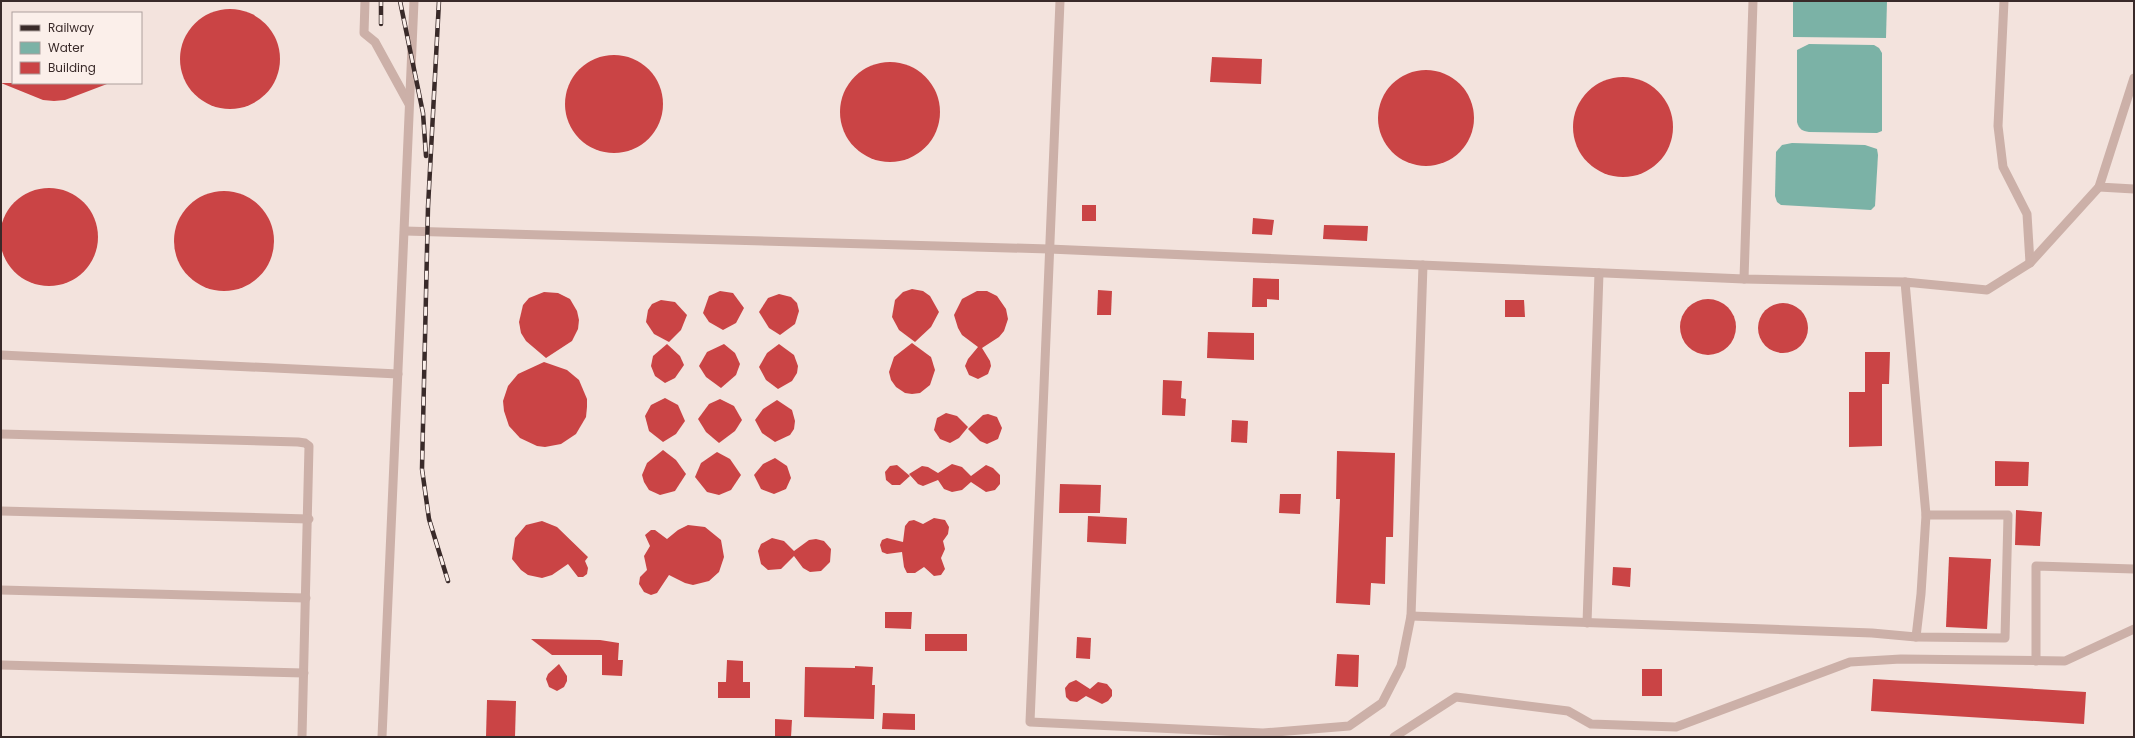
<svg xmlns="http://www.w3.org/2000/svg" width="2135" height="738" font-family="Poppins,sans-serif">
	<rect width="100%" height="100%" fill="#f3e3dd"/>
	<g fill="#7bb2a6">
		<path d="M1793,1H1887L1886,38L1793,37Z"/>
		<path d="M1809,44L1874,45L1879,48L1882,53V131L1877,133L1809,132C1802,131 1799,129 1797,122V50Z"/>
		<path d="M1792,143L1865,145L1877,149L1878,155L1875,206L1871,210L1781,205L1777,202L1775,196L1776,152L1782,145Z"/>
	</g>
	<g fill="#ca4445">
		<circle cx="230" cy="59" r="50"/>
		<circle cx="614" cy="104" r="49"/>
		<path d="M1212,57L1262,59L1261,84L1210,82Z"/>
		<circle cx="890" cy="112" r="50"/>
		<circle cx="1426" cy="118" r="48"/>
		<circle cx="1623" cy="127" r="50"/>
		<path d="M1,83H107V84L65,100L54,101L43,100Z"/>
		<circle cx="49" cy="237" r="49"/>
		<circle cx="224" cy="241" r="50"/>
		<rect x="1082" y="205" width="14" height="16"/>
		<path d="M1253,218L1274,220L1272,235L1252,234Z"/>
		<path d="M1324,225L1368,226L1367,241L1323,239Z"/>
		<path d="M1253,278L1279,279V300L1267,299V307H1252Z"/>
		<path d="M912,289L923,291L930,296L939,312L931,327L915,342L899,330L892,317L895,300L903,292Z"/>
		<path d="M1098,290L1112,291L1111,315H1097Z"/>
		<path d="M720,291L733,293L744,308L736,323L723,330L709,322L703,313L709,296Z"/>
		<path d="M977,291H987L997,296L1006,309L1008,319L1004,331L999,337L982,348L990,361L991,366L988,374L978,379L969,375L965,366L968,359L978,347L962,335L958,328L954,315L962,299Z"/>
		<path d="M544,292L558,293L570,299L577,311L579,320L578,329L572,341L546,358L526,341L521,333L519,322L523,305L529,298Z"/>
		<path d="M779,294L791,297L797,303L799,311L795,324L780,335L769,328L759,312L768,298Z"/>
		<circle cx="1708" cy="327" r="28"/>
		<path d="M661,300L675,302L687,315L681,330L669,342L654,334L646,322L648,310L652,304Z"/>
		<path d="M1505,300H1524L1525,317H1505Z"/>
		<circle cx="1783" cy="328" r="25"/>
		<path d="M1208,332L1254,333V360L1207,358Z"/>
		<path d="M912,343L931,357L935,370L930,385L920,393L912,394L905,393L896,387L891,380L889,372L894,357Z"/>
		<path d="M667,344L680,356L684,365L675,378L665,383L655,376L651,366L653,356Z"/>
		<path d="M724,344L735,353L740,364L736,375L721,388L706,377L699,366L707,352Z"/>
		<path d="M779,344L794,355L798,366L797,373L792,381L778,389L766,380L759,367L767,353Z"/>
		<path d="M1865,352H1890L1889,384H1882V446L1849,447V392H1865Z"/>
		<path d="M544,362L567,370L579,380L587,399V407L586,417L576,434L561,444L545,447L537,446L520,438L509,426L504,411L503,401L508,386L518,374Z"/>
		<path d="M1163,380L1182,381L1181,398L1186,399L1185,416L1162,415Z"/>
		<path d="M665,398L678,405L685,421L676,434L663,442L649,431L645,416L651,405Z"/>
		<path d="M720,399L734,406L742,420L735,431L719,443L706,432L698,419L709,404Z"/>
		<path d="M777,400L792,410L795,421L794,429L790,435L775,442L762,433L755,420L763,409Z"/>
		<path d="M946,413L957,416L968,427L959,438L950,443L940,439L934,430L937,418Z"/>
		<path d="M983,415L988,414L997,417L1002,428L998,439L987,444L980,441L968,429Z"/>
		<path d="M1232,420L1248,421L1247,443L1231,442Z"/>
		<path d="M663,450L676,460L686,474L675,491L660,495L649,490L644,482L642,475L647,463Z"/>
		<path d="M1337,451L1395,453L1393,537H1386L1385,584L1371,583L1370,605L1336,603L1340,499H1336Z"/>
		<path d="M717,452L730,459L741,475L731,490L719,495L707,492L695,477L701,463Z"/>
		<path d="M775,458L787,466L791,478L786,489L774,494L761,489L754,475L763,464Z"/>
		<path d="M1995,461L2029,462L2028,486H1995Z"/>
		<path d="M952,464L962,467L971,476L986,465L993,468L1000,475V484L995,490L986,492L971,482L962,490L952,492L944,489L938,480L923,486L918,484L909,474L922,466L928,467L938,473Z"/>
		<path d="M897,465L910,476L900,485H892L886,480L885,472L890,466Z"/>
		<path d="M1060,484L1101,485L1100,513H1059Z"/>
		<path d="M1280,494H1301L1300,514L1279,513Z"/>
		<path d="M2016,510L2042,512L2040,546L2015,545Z"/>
		<path d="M1088,516L1127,518L1126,544L1087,542Z"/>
		<path d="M934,518L945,520L949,527L948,534L943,541L945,549L941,558L945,569L941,575L934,576L924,567L915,573H907L904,567L902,552L887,554L882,552L880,545L882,540L887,538L903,542L905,526L909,521L914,520L923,524Z"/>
		<path d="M542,521L557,527L588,557L585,561L588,568L587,574L583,577H578L568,564L552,575L542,578L528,575L521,570L512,559L515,538L526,525Z"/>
		<path d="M688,525L705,527L721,540L724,557L719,572L709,581L693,585L685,583L669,575L657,593L651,595L644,592L639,584L640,577L647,570L644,556L650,546L645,535L651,530H655L667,539L678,530Z"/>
		<path d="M772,538L784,541L794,551L809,540L816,539L824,541L831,549L830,562L821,571L810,572L803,568L794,556L781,569L768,570L761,564L758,551L761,544Z"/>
		<path d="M1949,557L1991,559L1987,629L1946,627Z"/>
		<path d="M1613,567L1631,568L1630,587L1612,585Z"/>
		<path d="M885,612H912L911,629L885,628Z"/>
		<rect x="925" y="634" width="42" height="17"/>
		<path d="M1077,637L1091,638L1090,659L1076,658Z"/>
		<path d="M531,639L600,640L619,643L618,660H623L622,676L602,675V655H552Z"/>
		<path d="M1337,654L1359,655L1358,687L1335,686Z"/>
		<path d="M727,660L743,661V682H750V698H718V682H726Z"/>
		<path d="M559,664L567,676V681L564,687L557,691L549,687L546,679L548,674Z"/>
		<path d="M855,666L873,667L872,685H875L874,719L804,717L805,667L855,668Z"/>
		<rect x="1642" y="669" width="20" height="27"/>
		<path d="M1873,679L2086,692L2084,724L1871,711Z"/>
		<path d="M1076,680L1090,689L1098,682L1107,684L1112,690V696L1108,701L1102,704L1086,696L1077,702L1070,701L1066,697L1065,688L1069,683Z"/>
		<path d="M487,700L516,701L515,737H486Z"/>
		<path d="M883,713L915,714V730L882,729Z"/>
		<path d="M775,719L792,720L791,737H775Z"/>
	</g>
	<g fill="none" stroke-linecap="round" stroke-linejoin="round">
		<g stroke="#ccb0a8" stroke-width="9">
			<path d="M365,1L364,33L375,42L409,104"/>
			<path d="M1060,1L1030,722L1263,733L1349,726L1382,703L1401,666L1411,616L1423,265"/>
			<path d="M2004,1L1998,126L2003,167L2027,214L2030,263"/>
			<path d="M2134,78L2099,187L2134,189"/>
			<path d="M405,231L1049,249L1744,279L1905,282"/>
			<path d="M1744,279L1753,1"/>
			<path d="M1,355L398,374"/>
			<path d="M1,434L298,442L305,443L309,446L302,737"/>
			<path d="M1,511L309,519"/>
			<path d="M1,590L306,598"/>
			<path d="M1411,616L1872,633L1916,637L2005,638L2008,515H1926"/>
			<path d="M1587,623L1599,273"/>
			<path d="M1916,637L1921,594L1926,515L1905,282L1987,290L2030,263L2099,187"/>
			<path d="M2036,661V566L2134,569"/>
			<path d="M1,665L304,673"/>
			<path d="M382,737L414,1"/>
			<path d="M1394,737L1456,697L1568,711L1591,724L1676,727L1850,662L1901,659L2065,661L2134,629"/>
		</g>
		<g stroke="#392a29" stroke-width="4.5">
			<g id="rail">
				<path d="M400,1L423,113L426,156"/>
				<path d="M439,1L428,207L422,469L429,519L448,581"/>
				<path d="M381,24V1"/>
			</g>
		</g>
		<use href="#rail" stroke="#fbefea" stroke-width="3" stroke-dasharray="9" stroke-linecap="butt"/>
	</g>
	<rect width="2135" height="738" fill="none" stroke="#392a29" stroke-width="4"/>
	<rect x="12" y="12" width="130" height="72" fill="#fbefea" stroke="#ada09d"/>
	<rect x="20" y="25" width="20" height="6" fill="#392a29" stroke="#ada09d"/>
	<text x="48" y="32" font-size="12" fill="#392a29">Railway</text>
	<rect x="20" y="42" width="20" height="12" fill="#7bb2a6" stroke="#ada09d"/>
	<text x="48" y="52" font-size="12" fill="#392a29">Water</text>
	<rect x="20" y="62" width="20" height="12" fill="#ca4445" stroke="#ada09d"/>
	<text x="48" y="72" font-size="12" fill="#392a29">Building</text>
</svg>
